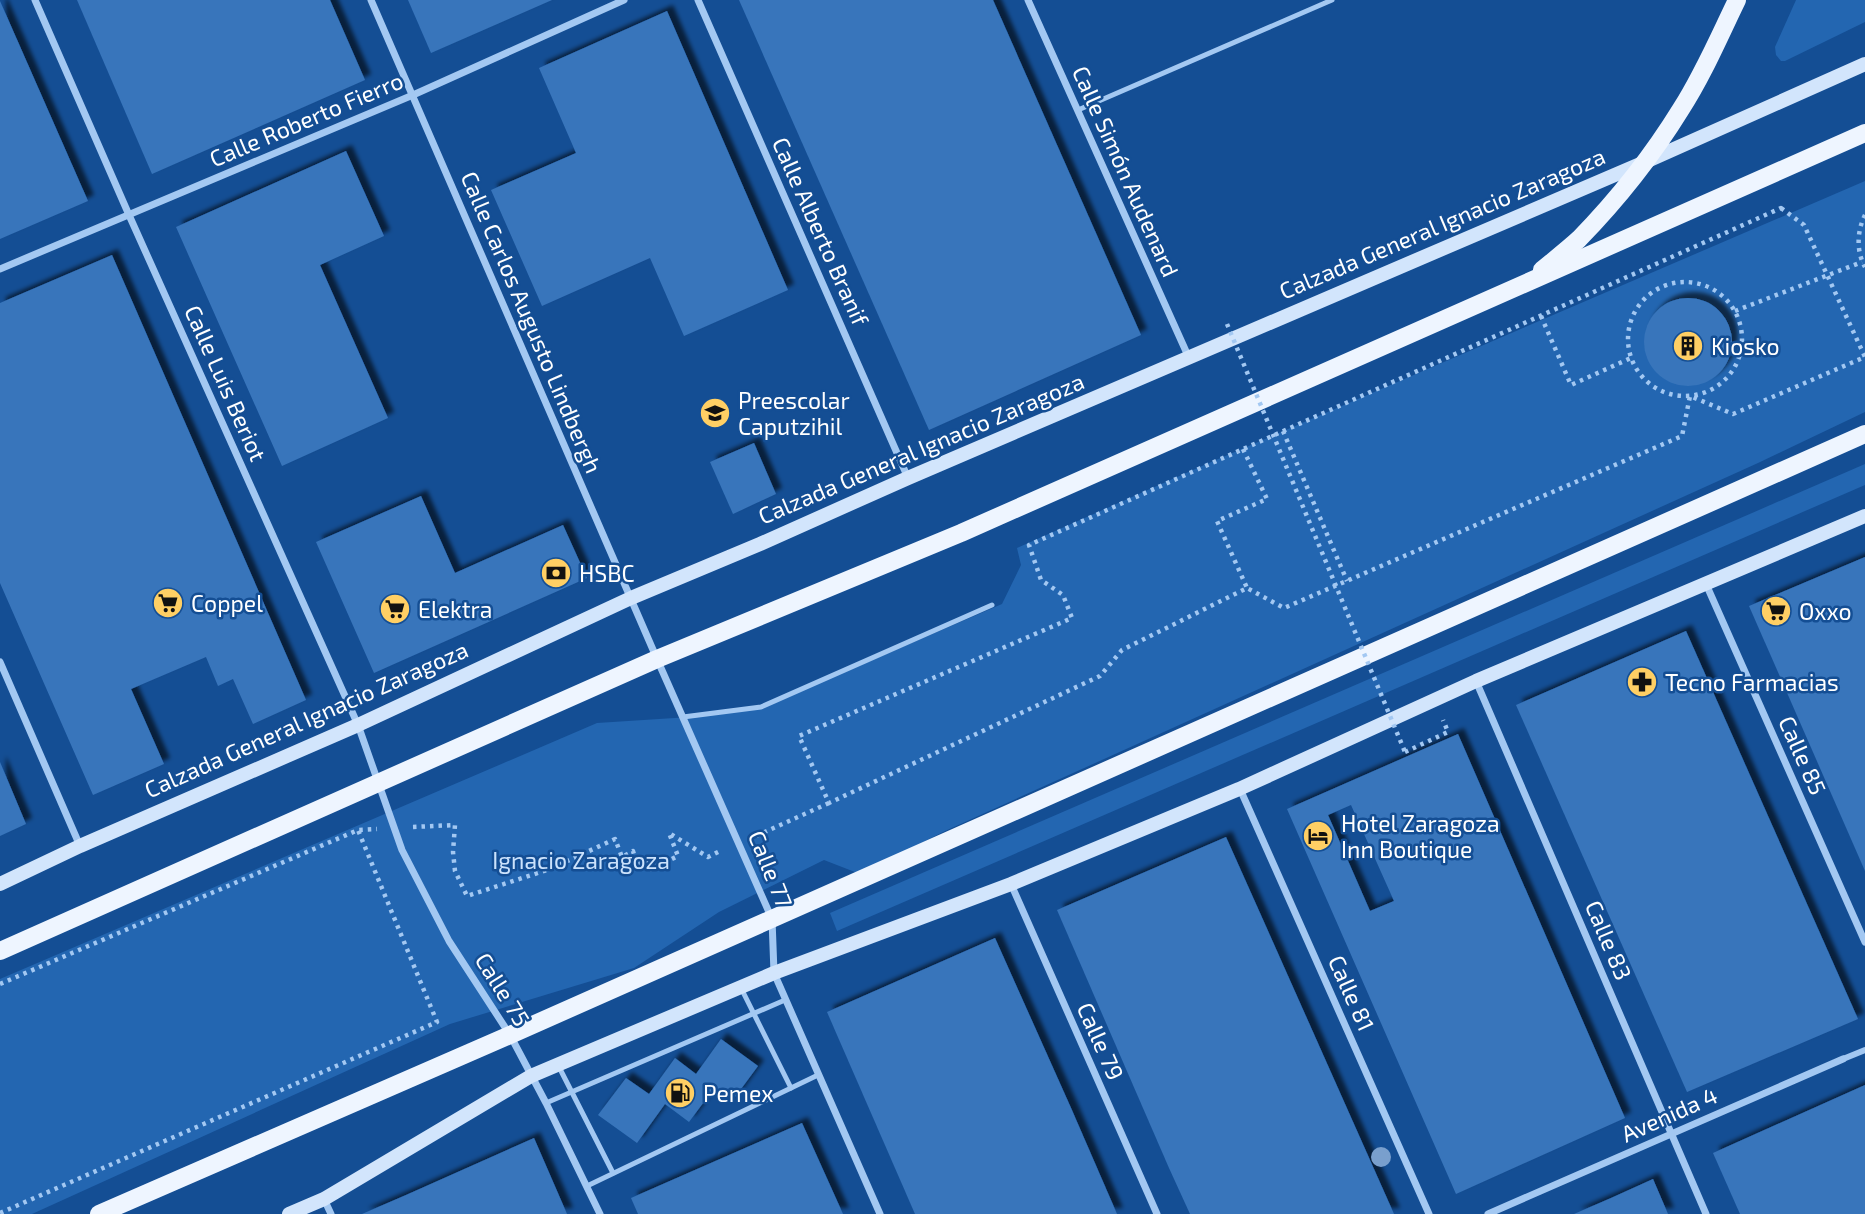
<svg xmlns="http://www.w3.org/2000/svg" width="1865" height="1214" font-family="'Exo 2',sans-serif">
	<defs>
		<filter id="shadow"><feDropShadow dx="6" dy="-6" stdDeviation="2" flood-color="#0009"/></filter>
	</defs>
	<rect width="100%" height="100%" fill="#144e94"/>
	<g fill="#2366b1">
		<path d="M1796,0H1865V22L1785,61H1781L1776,55L1775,47Z"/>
		<path d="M1865,181V412L1758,463L945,831L860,874L824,860L719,912L634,968L450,1024L32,1214H0V979L597,723L690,717L763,707L1002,604L1021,565L1017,548L1202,466Z"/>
		<path d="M1865,464V485L837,931L830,913Z"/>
	</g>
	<g fill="#3875bb" fill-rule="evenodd" filter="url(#shadow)">
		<path d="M77,0H330L365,80L152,174Z"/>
		<path d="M408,0H552L431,53Z"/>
		<path d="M739,0H993L1141,335L929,430Z"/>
		<path d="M0,1L88,201L0,239Z"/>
		<path d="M667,11L788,290L684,336L650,258L542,306L491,190L576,153L539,68Z"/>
		<path d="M346,151L384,236L320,265L388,418L282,466L176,227Z"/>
		<path d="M112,255L306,700L253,724L233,679L218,686L206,657L131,689L164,764L93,795L0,583V303Z"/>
		<circle cx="1688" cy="342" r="44"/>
		<path d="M754,443L776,494L733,514L710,462Z"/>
		<path d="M421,496L455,573L563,525L587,578L374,673L316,542Z"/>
		<path d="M1865,557V871L1749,606Z"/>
		<path d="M1686,631L1858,1019L1687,1092L1516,705Z"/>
		<path d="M1458,734L1625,1118L1456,1194L1287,809ZM1351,805L1394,901L1370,911L1328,815Z"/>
		<path d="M0,762L26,824L0,836Z"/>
		<path d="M1226,837L1264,922L1394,1214H1190L1169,1168L1057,910Z"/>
		<path d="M995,938L1071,1108L1117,1214H915L827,1012Z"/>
		<path d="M721,1039L758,1066L730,1104L712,1091L689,1122L665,1104L637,1143L598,1115L626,1078L649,1094L675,1058L696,1074Z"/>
		<path d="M1865,1085V1214H1740L1713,1153Z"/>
		<path d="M802,1123L843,1214H638L631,1198Z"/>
		<path d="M534,1138L567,1214H362L406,1195Z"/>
		<path d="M1653,1179L1668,1214H1574L1611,1198Z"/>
	</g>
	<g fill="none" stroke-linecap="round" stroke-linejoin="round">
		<g stroke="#a3c8f2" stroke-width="4.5" stroke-dasharray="3.5 5" stroke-linecap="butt">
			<path d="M1781,208L1804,225L1865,357L1733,414L1690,396L1682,436L1284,608L1247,588L1122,650L1100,676L829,803L799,736L1072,618L1063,595L1041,580L1029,545Z"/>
			<path d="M1865,215C1857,231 1856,251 1865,267"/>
			<circle cx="1685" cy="339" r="57"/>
			<path d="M1735,311L1862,262"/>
			<path d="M1541,316L1571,385L1631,358"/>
			<path d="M1283,431L1347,581"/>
			<path d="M1243,449L1267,499L1217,521L1247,588"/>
			<path d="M1405,752L1448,732L1443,720"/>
			<path d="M413,827L455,825L453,852L455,871L467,896L550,869L615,839L622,857L633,851L637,865L647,860L651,869L678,856L669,833L708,857L722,850"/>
			<path d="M756,836L829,803"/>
			<path d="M0,984L358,830L377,829"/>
			<path d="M0,1213L437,1022L358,830"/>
		</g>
		<g stroke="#a3c8f2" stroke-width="5">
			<path d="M1078,110L1332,0"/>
			<path d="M683,717L761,707L992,605"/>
			<path d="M742,990L791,1088"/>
			<path d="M558,1065L613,1173"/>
			<path d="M546,1103L785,1000"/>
			<path d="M587,1186L818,1075"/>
		</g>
		<path stroke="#a3c8f2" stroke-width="6" d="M1843,1059L1865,1050"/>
		<g stroke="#a3c8f2" stroke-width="7">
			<path d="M35,0L129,215L358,725L402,850L449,941L510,1035L546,1103L600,1214"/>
			<path d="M371,0L657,659L772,919L774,973L880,1214"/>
			<path d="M698,0L908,478"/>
			<path d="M1028,0L1189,358"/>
			<path d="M0,269L413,95L624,0"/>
			<path d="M1706,584L1865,942"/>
			<path d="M0,662L80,846"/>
			<path d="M1476,681L1706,1214"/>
			<path d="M1240,789L1429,1214"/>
			<path d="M1011,884L1157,1214"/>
			<path d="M324,1199L331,1214"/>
			<path d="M1488,1214L1843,1059"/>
		</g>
		<g stroke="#d2e5fc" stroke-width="14">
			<path d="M0,884L80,846L358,725L631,598L760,544L908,478L1645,162L1865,64"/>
			<path d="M289,1214L324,1199L531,1076L774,973L1011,884L1239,789L1476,681L1865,516"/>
		</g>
		<g stroke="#eef5ff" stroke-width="18">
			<path d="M1542,270C1554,260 1567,250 1579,239C1617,200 1652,156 1681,109C1703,75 1719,37 1737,0"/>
			<path d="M0,951L657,659L961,533L1865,133"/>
			<path d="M99,1214L510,1035L1865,434"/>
		</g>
		<path stroke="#a3c8f2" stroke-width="4.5" stroke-dasharray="3.5 5" stroke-linecap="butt" d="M1227,324L1405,752"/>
	</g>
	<circle fill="#799fcd" cx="1381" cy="1157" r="10"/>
	<defs>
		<g id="building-disc" transform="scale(1.575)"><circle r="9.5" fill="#ffcf64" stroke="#144e94"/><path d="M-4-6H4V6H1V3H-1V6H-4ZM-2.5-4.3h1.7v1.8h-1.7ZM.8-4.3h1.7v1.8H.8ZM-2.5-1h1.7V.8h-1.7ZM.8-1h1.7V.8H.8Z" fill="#111"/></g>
		<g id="school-disc" transform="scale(1.575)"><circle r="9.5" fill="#ffcf64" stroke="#144e94"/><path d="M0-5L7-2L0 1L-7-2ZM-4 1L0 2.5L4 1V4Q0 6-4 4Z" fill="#111"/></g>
		<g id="bank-disc" transform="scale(1.575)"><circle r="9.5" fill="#ffcf64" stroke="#144e94"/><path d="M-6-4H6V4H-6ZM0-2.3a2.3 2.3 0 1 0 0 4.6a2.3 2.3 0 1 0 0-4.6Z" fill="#111"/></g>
		<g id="supermarket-disc" transform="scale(1.575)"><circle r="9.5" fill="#ffcf64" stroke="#144e94"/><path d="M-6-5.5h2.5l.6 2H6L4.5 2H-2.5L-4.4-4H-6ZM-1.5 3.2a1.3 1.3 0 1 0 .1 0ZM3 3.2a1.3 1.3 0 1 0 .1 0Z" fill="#111"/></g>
		<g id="pharmacy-disc" transform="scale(1.575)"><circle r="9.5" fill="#ffcf64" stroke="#144e94"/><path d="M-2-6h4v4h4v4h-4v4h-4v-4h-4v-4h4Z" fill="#111"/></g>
		<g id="hotel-disc" transform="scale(1.575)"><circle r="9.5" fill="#ffcf64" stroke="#144e94"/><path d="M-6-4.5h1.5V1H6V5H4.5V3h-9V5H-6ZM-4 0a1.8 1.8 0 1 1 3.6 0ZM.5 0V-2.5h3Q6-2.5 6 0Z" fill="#111"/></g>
		<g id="fuel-disc" transform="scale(1.575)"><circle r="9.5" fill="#ffcf64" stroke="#144e94"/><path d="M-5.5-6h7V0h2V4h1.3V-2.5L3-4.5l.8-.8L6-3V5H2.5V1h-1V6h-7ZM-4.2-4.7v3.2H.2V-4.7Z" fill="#111"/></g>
	</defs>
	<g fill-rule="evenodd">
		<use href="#building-disc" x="1688" y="346"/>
		<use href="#school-disc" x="715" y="413"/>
		<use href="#bank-disc" x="556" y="573"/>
		<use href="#supermarket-disc" x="168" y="603"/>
		<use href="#supermarket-disc" x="395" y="609"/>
		<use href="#supermarket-disc" x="1776" y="611"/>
		<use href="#pharmacy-disc" x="1642" y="682"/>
		<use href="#hotel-disc" x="1318" y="836"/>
		<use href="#fuel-disc" x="680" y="1093"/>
	</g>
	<g text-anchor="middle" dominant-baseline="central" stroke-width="5" stroke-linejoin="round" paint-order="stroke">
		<g font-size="23" fill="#fff" stroke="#144e94">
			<text transform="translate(306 119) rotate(-23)">Calle Roberto Fierro</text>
			<text transform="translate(1126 171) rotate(66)">Calle Simón Audenard</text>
			<text transform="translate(1442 223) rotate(-23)">Calzada General Ignacio Zaragoza</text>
			<text transform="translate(821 231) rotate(66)">Calle Alberto Branif</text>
			<text transform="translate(532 322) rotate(67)">Calle Carlos Augusto Lindbergh</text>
			<text transform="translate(226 383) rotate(66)">Calle Luis Beriot</text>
			<text transform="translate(921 448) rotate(-23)">Calzada General Ignacio Zaragoza</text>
			<text transform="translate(306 719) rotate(-24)">Calzada General Ignacio Zaragoza</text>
			<text transform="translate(1803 755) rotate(66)">Calle 85</text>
			<text transform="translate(771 869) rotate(68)">Calle 77</text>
			<text transform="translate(1609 940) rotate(67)">Calle 83</text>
			<text transform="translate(503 989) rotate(58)">Calle 75</text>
			<text transform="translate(1352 993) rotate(66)">Calle 81</text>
			<text transform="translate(1101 1041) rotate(66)">Calle 79</text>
			<text transform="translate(1669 1114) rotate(-24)">Avenida 4</text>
		</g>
		<g font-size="23" fill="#fff" stroke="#144e94" text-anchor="start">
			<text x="1711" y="346">Kiosko</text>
			<text x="738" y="400">Preescolar<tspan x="738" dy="26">Caputzihil</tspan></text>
			<text x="579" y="573">HSBC</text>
			<text x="191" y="603">Coppel</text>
			<text x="418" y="609">Elektra</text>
			<text x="1799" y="611">Oxxo</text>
			<text x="1665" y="682">Tecno Farmacias</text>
			<text x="1341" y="823">Hotel Zaragoza<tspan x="1341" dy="26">Inn Boutique</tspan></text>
			<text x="703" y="1093">Pemex</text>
		</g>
		<g font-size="23" fill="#cbe2fc" stroke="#144e94">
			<text x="581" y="860">Ignacio Zaragoza</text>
		</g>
	</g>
</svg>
